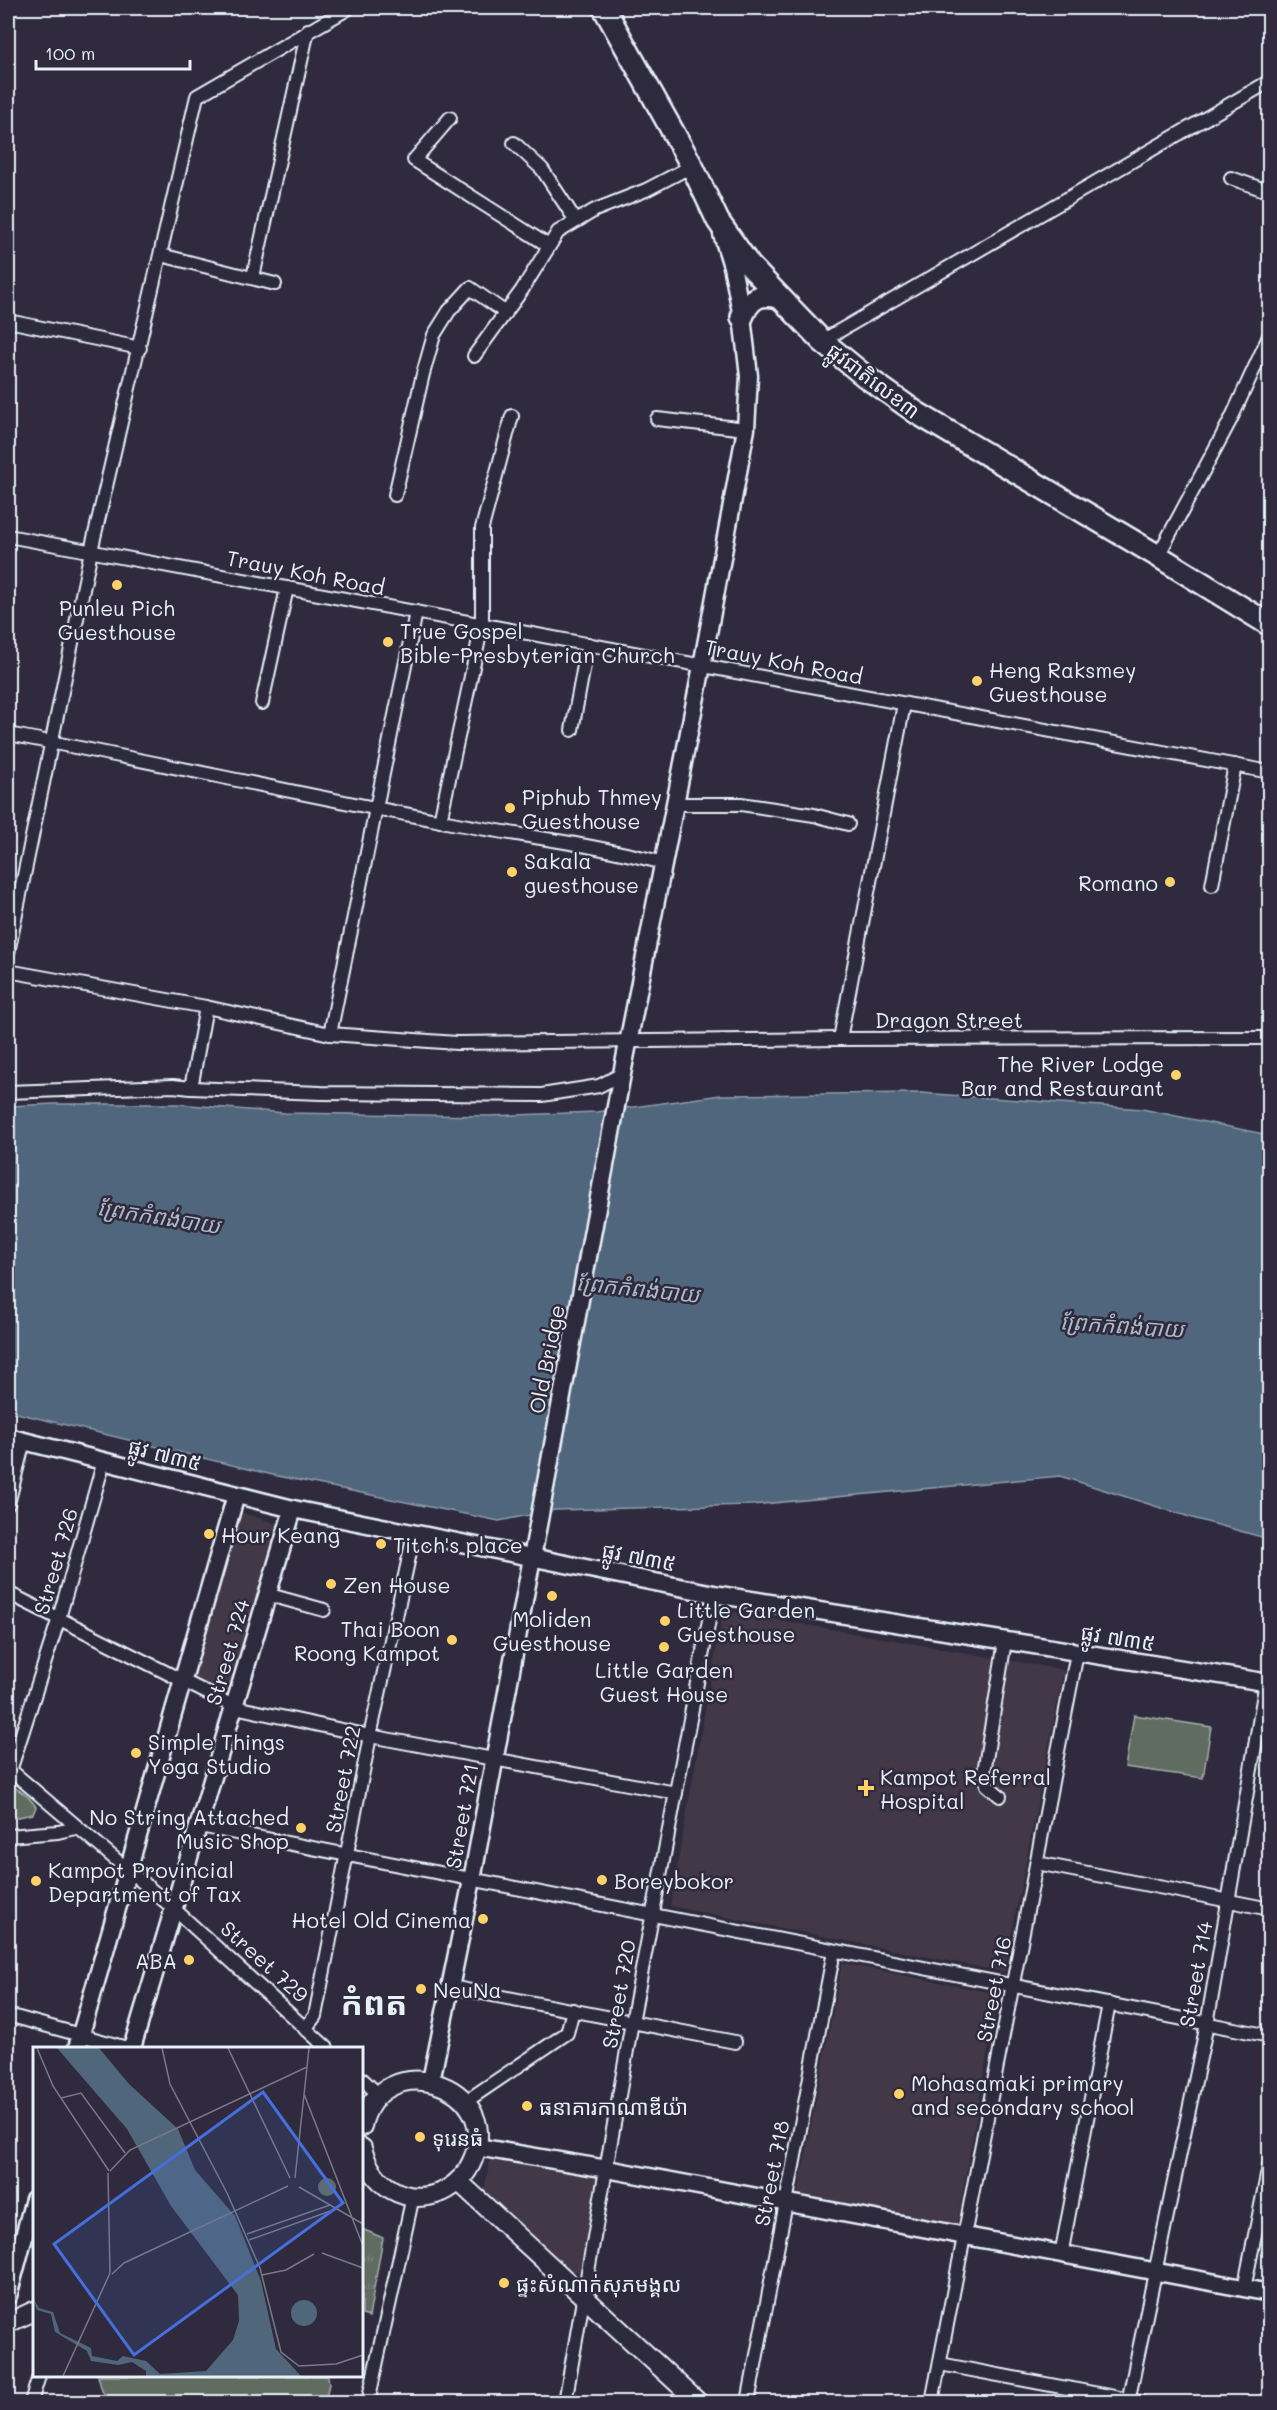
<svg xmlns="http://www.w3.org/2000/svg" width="1277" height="2410" font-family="Mali,'Noto Sans Khmer',sans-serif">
	<defs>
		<pattern id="grass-tufts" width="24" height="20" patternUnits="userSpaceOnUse" patternTransform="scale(1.5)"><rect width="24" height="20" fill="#606c61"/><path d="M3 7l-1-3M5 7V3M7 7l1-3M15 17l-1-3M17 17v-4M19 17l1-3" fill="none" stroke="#778178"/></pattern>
	</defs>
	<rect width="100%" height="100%" fill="#2f2a3d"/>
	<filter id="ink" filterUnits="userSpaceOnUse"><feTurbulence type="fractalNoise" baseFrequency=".0167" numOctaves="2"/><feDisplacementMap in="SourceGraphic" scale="12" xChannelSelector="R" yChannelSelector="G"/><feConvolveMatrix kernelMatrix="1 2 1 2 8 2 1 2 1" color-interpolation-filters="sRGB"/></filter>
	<g filter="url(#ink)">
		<g fill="#423846">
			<path d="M240,1512L281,1525L229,1695L192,1679Z"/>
			<path d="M723,1610L1064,1670L1004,1972L670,1906Z"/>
			<path d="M842,1963L998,1994L957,2225L798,2194Z"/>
			<path d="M491,2156L598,2175L579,2272L572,2271L562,2265L484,2191Z"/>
		</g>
		<path fill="url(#grass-tufts)" stroke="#a4aeac" stroke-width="1.5" d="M362,2229L383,2238L369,2317L362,2315Z"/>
		<g fill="#606c61" stroke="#a4aeac" stroke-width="1.5">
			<path d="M1134,1715L1211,1727L1203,1778L1125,1767Z"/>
			<path d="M8,1785C18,1788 30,1797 36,1807L33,1814L8,1819Z"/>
			<path d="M98,2376H328L329,2384L325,2402H111L102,2391Z"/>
		</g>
		<path fill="#50667b" stroke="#8d9ead" stroke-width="1.5" d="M921,1093L1142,1109L1269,1135V1539L1196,1519L1060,1476L751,1505L555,1510L499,1521L273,1475L8,1411V1106L55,1104H179L285,1113L489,1116L597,1112L721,1095Z"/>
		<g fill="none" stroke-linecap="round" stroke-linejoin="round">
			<g stroke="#e8f1f8" stroke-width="16">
				<g id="street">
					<path d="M450,118L414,160L549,246"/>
					<path d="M514,143L542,169L576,221"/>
					<path d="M1231,178L1270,192"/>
					<path d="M161,255L275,284"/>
					<path d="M253,277L308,30"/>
					<path d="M8,321L140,348"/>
					<path d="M822,341L1270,81"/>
					<path d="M474,356L522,290L558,232L595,210L646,190L692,166"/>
					<path d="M657,419L746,429"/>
					<path d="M395,495L423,374L434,335L449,311L470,288L506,313"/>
					<path d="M8,536L1270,772"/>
					<path d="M1158,556L1231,419L1270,334"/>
					<path d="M262,703L287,588"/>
					<path d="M572,730L588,644"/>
					<path d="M8,734C151,761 293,793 436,820C512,835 589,843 664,863"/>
					<path d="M675,804H741L814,815L848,824"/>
					<path d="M440,821L482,625V528L512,416"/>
					<path d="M1212,885L1235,765"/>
					<path d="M8,953L91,551L197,96L349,8"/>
					<path d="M8,971L206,1007L330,1034L457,1043L840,1039L1270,1038"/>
					<path d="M330,1034L416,612"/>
					<path d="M840,1039L904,704"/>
					<path d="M191,1088L321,1093L542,1095L599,1086L622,1074"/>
					<path d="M8,1092L173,1086L191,1088L206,1007"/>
					<path d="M8,1504L24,1441"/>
					<path d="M8,1593L235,1707L370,1736L676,1793"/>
					<path d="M266,1594L324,1610"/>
					<path d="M8,1768L174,1909L327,2048"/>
					<path d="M8,1773L10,1771L59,1618L104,1461"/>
					<path d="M1000,1796L987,1785L984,1772L1005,1641"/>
					<path d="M200,1826L1270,2036"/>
					<path d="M8,1836L58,1832L76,1828"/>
					<path d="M1037,1863L1270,1909"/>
					<path d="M451,1987L735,2042"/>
					<path d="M8,2015L127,2048"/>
					<path d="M305,2029L315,2016L370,1736L414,1534"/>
					<path d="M362,2079L379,2095"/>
					<path d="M465,2102L567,2033L573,2010"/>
					<path d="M1061,2255L1109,2004"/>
					<path d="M1244,2289L1270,2161"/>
					<path d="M940,2364L1141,2402"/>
					<path d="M31,2402L39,2376"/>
					<path d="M368,2402L413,2196"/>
					<path d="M565,2402L632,2022L714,1594"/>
					<path d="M748,2402L834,1951"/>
					<path d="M932,2402L1077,1653"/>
					<path d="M1128,2402L1207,2024L1266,1682"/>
				</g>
			</g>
			<g stroke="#e8f1f8" stroke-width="21">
				<g id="secondary">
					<path d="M8,1437L293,1509L714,1594L1270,1683"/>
					<path d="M77,2048L236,1495"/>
					<path d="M132,2048L293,1509"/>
					<path d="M431,2081L472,1880L622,1074L702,666L746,429L749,376L742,317L732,266L722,234"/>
					<path d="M477,2147L607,2169L1270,2293"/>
					<path d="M8,2296L34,2199"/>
				</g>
			</g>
			<g stroke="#e8f1f8" stroke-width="22">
				<g id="primary">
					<path d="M362,2126C380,2045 504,2083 473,2159C467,2174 457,2185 442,2192C404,2207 372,2185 362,2148"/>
					<path d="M458,2181L698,2402"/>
					<path d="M8,2323L34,2311"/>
				</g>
			</g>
			<g stroke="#e8f1f8" stroke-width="26">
				<g id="highway">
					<path d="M604,8L692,166L718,221L750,266L822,341L866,377L917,413L1158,556L1270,625"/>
					<path d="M742,317C749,299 759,292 778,297"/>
				</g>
			</g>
			<use href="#street" stroke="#2f2a3d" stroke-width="12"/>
			<use href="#secondary" stroke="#2f2a3d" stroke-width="16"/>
			<use href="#primary" stroke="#2f2a3d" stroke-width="18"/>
			<use href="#highway" stroke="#2f2a3d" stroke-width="21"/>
		</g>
	</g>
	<g fill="#ffd166" stroke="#2f2a3d" stroke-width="2">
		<circle cx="117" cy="585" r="6"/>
		<circle cx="388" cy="642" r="6"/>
		<circle cx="977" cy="681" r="6"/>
		<circle cx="510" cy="808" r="6"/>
		<circle cx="512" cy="872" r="6"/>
		<circle cx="1170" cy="882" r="6"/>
		<circle cx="1176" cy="1075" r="6"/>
		<circle cx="209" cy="1534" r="6"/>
		<circle cx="381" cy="1544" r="6"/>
		<circle cx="331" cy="1584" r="6"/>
		<circle cx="552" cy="1596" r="6"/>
		<circle cx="665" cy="1621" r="6"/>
		<circle cx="452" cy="1640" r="6"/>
		<circle cx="664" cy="1647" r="6"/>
		<circle cx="136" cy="1753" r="6"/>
		<path d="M863 1779h6v6h6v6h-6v6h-6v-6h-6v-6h6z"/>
		<circle cx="301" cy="1828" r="6"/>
		<circle cx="602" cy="1880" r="6"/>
		<circle cx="36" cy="1881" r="6"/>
		<circle cx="483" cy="1919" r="6"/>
		<circle cx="189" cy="1960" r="6"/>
		<circle cx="421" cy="1989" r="6"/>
		<circle cx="899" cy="2094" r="6"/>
		<circle cx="527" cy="2106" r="6"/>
		<circle cx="420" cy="2137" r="6"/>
		<circle cx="504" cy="2283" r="6"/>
	</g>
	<g text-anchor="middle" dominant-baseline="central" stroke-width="5" stroke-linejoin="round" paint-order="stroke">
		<g font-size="21" fill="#e8f1f8" stroke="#2f2a3d">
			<text transform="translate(874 380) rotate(37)">ផ្លូវជាតិលេខ៣</text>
			<text transform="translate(306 572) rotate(11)">Trauy Koh Road</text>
			<text transform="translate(784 661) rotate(11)">Trauy Koh Road</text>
			<text x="949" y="1019">Dragon Street</text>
			<text transform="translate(546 1359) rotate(-79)">Old Bridge</text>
			<text transform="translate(165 1454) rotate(14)">ផ្លូវ ៧៣៥</text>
			<text transform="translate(639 1556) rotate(11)">ផ្លូវ ៧៣៥</text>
			<text transform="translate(55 1561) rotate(-74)">Street 726</text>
			<text transform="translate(1118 1637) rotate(9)">ផ្លូវ ៧៣៥</text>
			<text transform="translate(227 1652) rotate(-74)">Street 724</text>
			<text transform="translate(342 1779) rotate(-79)">Street 722</text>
			<text transform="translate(461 1816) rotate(-80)">Street 721</text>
			<text transform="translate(265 1961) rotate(42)">Street 729</text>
			<text transform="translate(1195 1974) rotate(-80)">Street 714</text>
			<text transform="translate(993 1989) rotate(-79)">Street 716</text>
			<text transform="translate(618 1994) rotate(-80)">Street 720</text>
			<text transform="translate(771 2173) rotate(-79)">Street 718</text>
		</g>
		<g font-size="21" fill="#e8f1f8" stroke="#2f2a3d" text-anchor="start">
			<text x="117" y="607" text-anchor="middle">Punleu Pich<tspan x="117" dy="24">Guesthouse</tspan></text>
			<text x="400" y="630">True Gospel<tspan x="400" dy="24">Bible-Presbyterian Church</tspan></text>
			<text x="989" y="669">Heng Raksmey<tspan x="989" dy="24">Guesthouse</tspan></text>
			<text x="522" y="796">Piphub Thmey<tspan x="522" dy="24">Guesthouse</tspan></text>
			<text x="524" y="860">Sakala<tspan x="524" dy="24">guesthouse</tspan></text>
			<text x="1158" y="882" text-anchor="end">Romano</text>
			<text x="1164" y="1063" text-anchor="end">The River Lodge<tspan x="1164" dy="24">Bar and Restaurant</tspan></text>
			<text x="221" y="1534">Hour Keang</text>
			<text x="393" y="1544">Titch's place</text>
			<text x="343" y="1584">Zen House</text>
			<text x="677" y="1609">Little Garden<tspan x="677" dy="24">Guesthouse</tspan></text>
			<text x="552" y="1618" text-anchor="middle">Moliden<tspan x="552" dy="24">Guesthouse</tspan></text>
			<text x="440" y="1628" text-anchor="end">Thai Boon<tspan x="440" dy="24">Roong Kampot</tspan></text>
			<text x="664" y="1669" text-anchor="middle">Little Garden<tspan x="664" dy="24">Guest House</tspan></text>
			<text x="148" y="1741">Simple Things<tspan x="148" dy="24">Yoga Studio</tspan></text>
			<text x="880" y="1776">Kampot Referral<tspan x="880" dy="24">Hospital</tspan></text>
			<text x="289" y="1816" text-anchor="end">No String Attached<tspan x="289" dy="24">Music Shop</tspan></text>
			<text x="48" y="1869">Kampot Provincial<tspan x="48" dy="24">Department of Tax</tspan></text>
			<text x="614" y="1880">Boreybokor</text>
			<text x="471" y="1919" text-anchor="end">Hotel Old Cinema</text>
			<text x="177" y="1960" text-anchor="end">ABA</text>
			<text x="433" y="1989">NeuNa</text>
			<text x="911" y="2082">Mohasamaki primary<tspan x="911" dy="24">and secondary school</tspan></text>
			<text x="539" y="2106">ធនាគារកាណាឌីយ៉ា</text>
			<text x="432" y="2137">ទុរេនធំ</text>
			<text x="516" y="2283">ផ្ទះសំណាក់សុភមង្គល</text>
		</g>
		<g font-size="22" font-style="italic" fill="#abb9c6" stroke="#2f2a3d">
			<text transform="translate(159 1216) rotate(9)">ព្រែកកំពង់បាយ</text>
			<text transform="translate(638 1288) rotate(6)">ព្រែកកំពង់បាយ</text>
			<text transform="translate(1122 1325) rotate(4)">ព្រែកកំពង់បាយ</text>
		</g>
		<g font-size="33" font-weight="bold" fill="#e8f1f8" stroke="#2f2a3d">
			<text x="374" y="2001">កំពត</text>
		</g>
	</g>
	<g transform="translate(33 2047)">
		<rect width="330" height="330" fill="#2f2a3d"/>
		<path d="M285 140a9 9 0 1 1 18 0a9 9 0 1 1-18 0Z" fill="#606c61"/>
		<path d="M24,1H66L96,37L145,82L162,123L202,169L228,234L243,302L268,329H113V324L99,315L85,318L58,314L54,304L22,285L18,267L4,263L0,251L6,261L20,265L27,286L58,301L59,309L84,314L90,309L113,314L127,327L173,324L200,293L206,274L205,248L138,159L94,82ZM258 266a13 13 0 1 1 26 0a13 13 0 1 1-26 0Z" fill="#50667b"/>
		<path fill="none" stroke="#797a88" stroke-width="1.5" d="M4,1L20,39L76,124M129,1L137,37L194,146L227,221L248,305L266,319L303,317L330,308M195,1L257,131M271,47L330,199M28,51L48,46L92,106M77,124L97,103L274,20L276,1M262,131L274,20M266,140L330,177M214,187L297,158M216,193L303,162M289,206L330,221M79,227L91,216L255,139M229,228L253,223L281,207M30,329L77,226L75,126"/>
		<path fill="#466fde" fill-opacity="0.15" stroke="#466fde" stroke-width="3" d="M230,45L310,156L101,308L21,197Z"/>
		<rect width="330" height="330" fill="none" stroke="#e8f1f8" stroke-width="3"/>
	</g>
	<rect width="1277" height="2410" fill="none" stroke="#2f2a3d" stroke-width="30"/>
	<rect x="15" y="15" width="1247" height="2380" fill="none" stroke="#e8f1f8" stroke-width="2" filter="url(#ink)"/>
	<path d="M36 60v9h154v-9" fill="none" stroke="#e8f1f8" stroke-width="3"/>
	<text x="45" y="60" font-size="18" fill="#e8f1f8" stroke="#2f2a3d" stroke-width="4.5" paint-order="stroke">100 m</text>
</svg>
